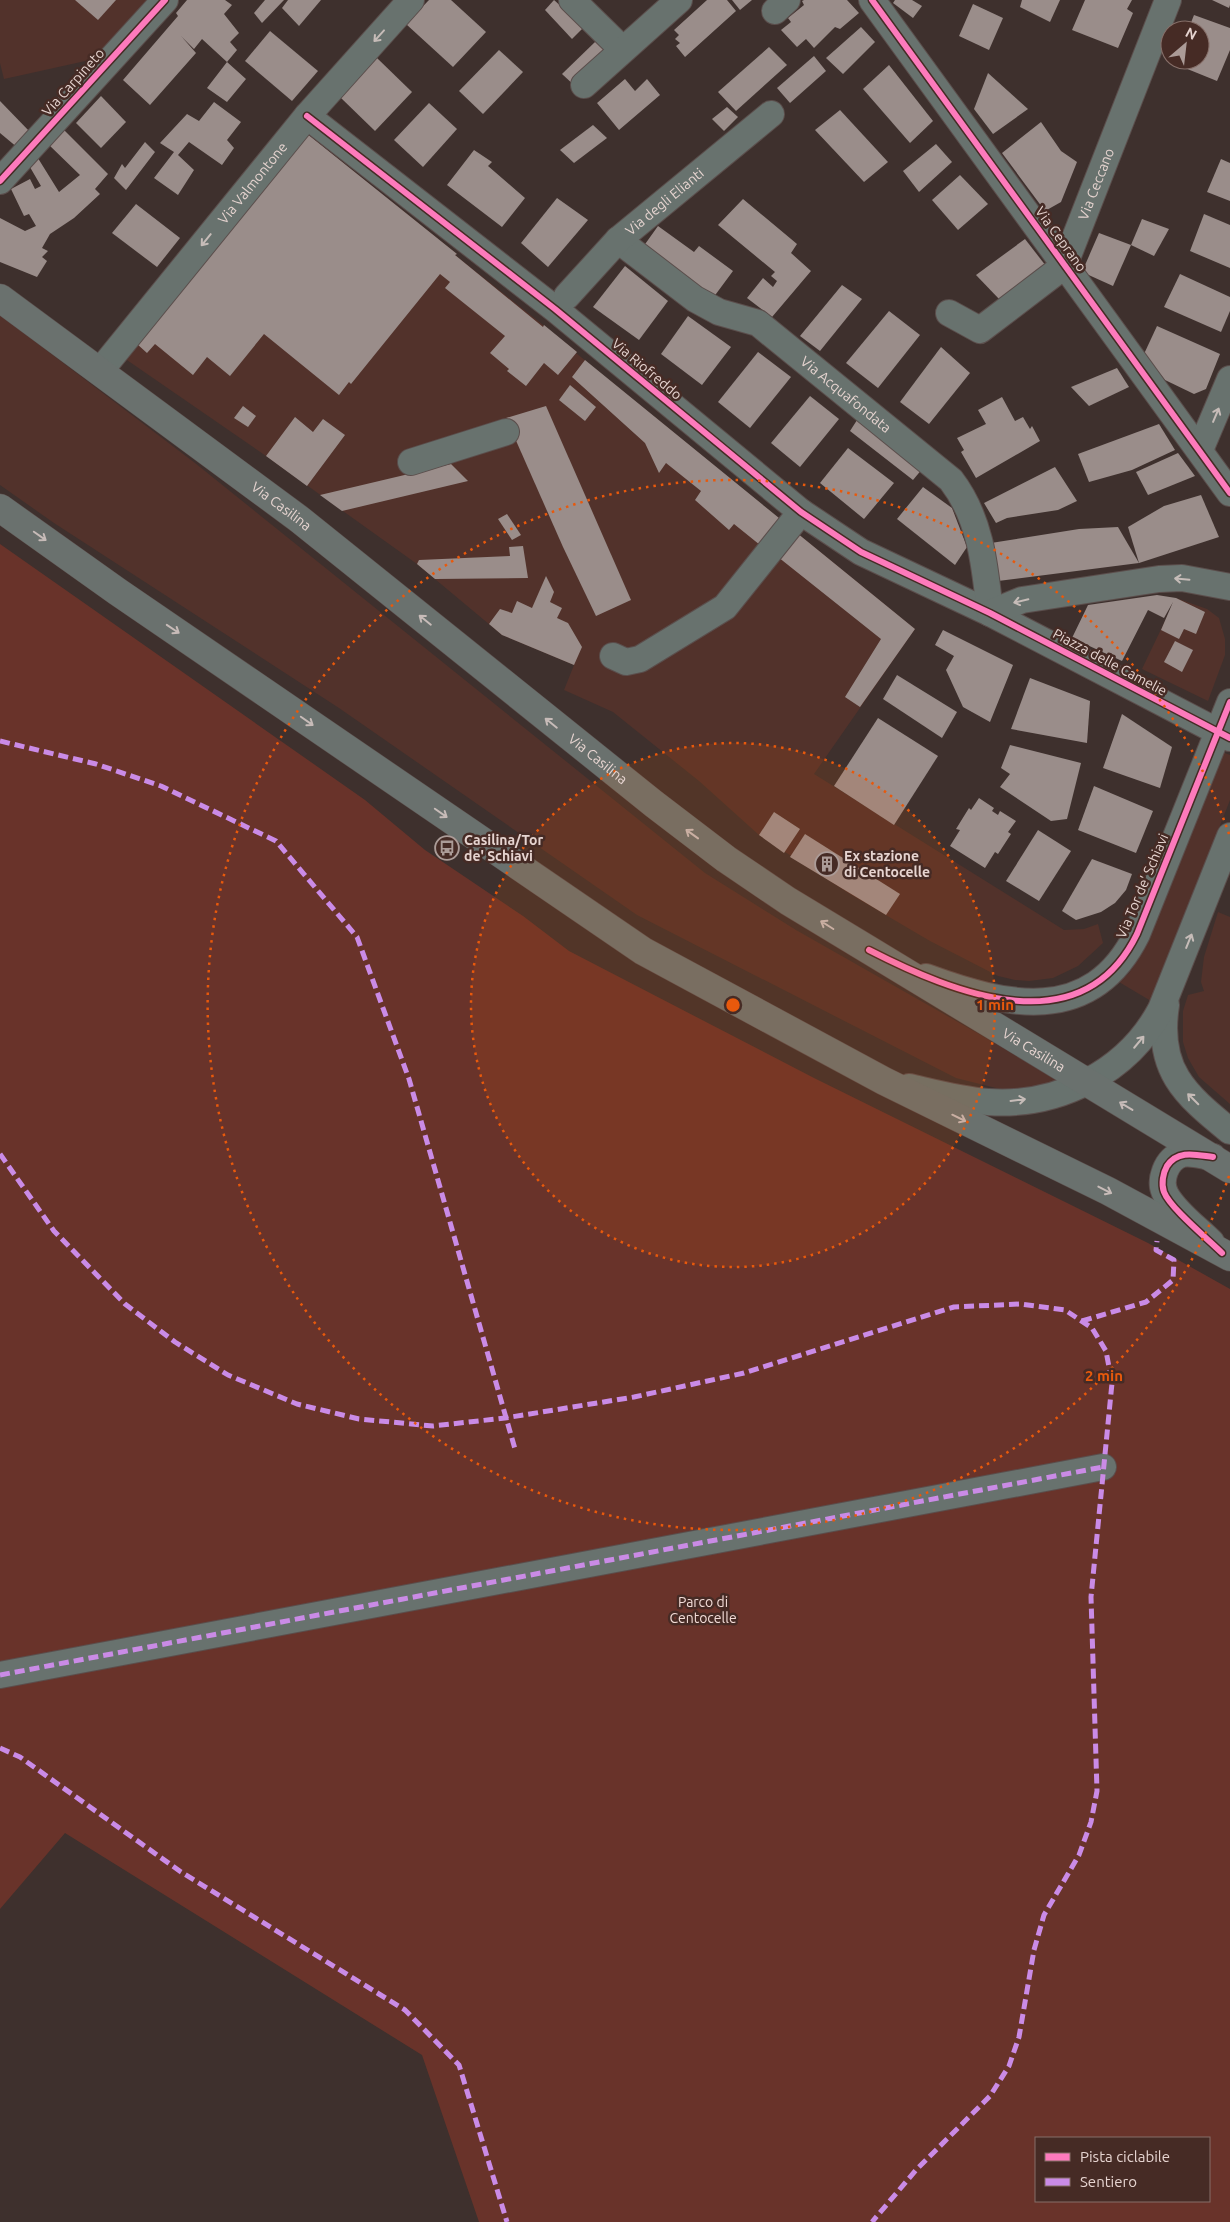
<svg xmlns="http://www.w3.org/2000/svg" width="1230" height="2222" font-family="Ubuntu,sans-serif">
	<rect width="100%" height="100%" fill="#3e302d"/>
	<g fill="#52322b">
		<path d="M0,0H153L99,58L4,79L0,63Z"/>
		<path d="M306,133L457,254L455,255L577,352L576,353L915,629L814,774L1064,930L1084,929L1098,924L1103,943L1078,966L1053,978L1029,981L1015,980L998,976L930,941L850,894L759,835L699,781L613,712L564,690L574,665L502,635L417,564L266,456L124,358Z"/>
		<path d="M0,315L195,463L705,873L796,930L1060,1080L1053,1084L1004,1090L956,1078L637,915L339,708L54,523L0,485Z"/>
		<path d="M1176,598L1207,609L1219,618L1225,639V655L1208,701L1142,669Z"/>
		<path d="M1222,752L1230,755V800L1151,1001L1119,982L1129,973L1144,950Z"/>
		<path d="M1218,912L1230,917V1104L1199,1077L1188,1058L1183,1042V1011L1188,995L1204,991L1201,982L1204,957Z"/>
	</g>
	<path fill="#69332a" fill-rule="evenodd" d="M0,544L365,800L425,850L523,916L569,951L814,1078L1148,1243L1230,1289V2222H479L422,2055L65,1833L0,1909ZM1036,2138H1209V2201H1036Z"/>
	<g fill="#9a8d8a">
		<path d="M75,0H116L98,20Z"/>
		<path d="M187,0H225L232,5L224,14L239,33L230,42L237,50L227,62L246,79L227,102L207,88L227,62L202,39L194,49L181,36L196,53L150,105L123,80L178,16L176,13Z"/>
		<path d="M265,0H284L262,23L254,13Z"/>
		<path d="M288,0H321L299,26L282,8Z"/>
		<path d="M429,0H451L486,32L453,67L406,24Z"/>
		<path d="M554,0L584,27L572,39L545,10Z"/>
		<path d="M707,0H727L736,11L685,57L676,46L680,43L675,39L679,35L674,30Z"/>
		<path d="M732,0H752L740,10Z"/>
		<path d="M804,0H847L859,13L840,29L835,27L814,48L806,39L797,47L781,30L791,22L788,18L804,5L802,1Z"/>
		<path d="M895,0H912L922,6L913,18L893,3Z"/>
		<path d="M1022,0H1060L1050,22L1020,7Z"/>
		<path d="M1085,0H1132L1127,9L1133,13L1118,48L1072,30Z"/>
		<path d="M1212,0H1230V5L1229,8Z"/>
		<path d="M973,4L1003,18L989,50L959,36Z"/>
		<path d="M1194,15L1230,28V50L1217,81L1175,64L1177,60H1200V30H1188Z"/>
		<path d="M861,27L875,42L843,74L826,58Z"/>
		<path d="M270,31L318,71L292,101L245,61Z"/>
		<path d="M596,41L607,54L575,86L562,74Z"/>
		<path d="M769,47L787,65L736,111L718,92Z"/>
		<path d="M499,50L523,72L483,114L459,91Z"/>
		<path d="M814,56L826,71L790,103L777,88Z"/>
		<path d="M377,58L412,92L375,131L340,97Z"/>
		<path d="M889,65L933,121L910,143L863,89Z"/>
		<path d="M988,73L1028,109L993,134L974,109Z"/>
		<path d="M625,79L635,91L647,79L660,95L619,130L597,103Z"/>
		<path d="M101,96L126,122L101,148L76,123Z"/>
		<path d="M0,101L30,132L18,148L0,133Z"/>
		<path d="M214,102L241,122L227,140L234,148L222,165L189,142L178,155L194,170L178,195L154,178L174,152L160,143L187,114L199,121Z"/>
		<path d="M429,103L457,129L423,167L394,140Z"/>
		<path d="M727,107L738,117L724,131L712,119Z"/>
		<path d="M840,110L888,162L864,182L815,130Z"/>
		<path d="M1041,122L1061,151L1077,162L1061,202L1045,211L1002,153Z"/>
		<path d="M593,125L607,138L574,163L560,150Z"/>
		<path d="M61,127L108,174L95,189L100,194L74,218L50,234L42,248L48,251L42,257L47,261L37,277L0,262V218L25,231L36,226L29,214L24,216L11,189L30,179L35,189L41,186L27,162L36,155L59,192L80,175L48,144Z"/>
		<path d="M306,133L457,254L455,255L543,327L544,325L577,352L558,375L544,363L526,386L507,371L509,369L490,353L505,336L445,288L450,282L440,274L351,384L349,382L339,395L264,334L230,376L207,357L193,375L155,344L147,353L137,344Z"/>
		<path d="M145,142L155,152L126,190L114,178L122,164L125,168Z"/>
		<path d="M936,144L952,162L919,192L903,171Z"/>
		<path d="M474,150L492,162L488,166L525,198L502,227L447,185Z"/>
		<path d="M1221,159L1230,163V201L1207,192Z"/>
		<path d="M960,175L988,204L958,230L932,200Z"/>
		<path d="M557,198L588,220L548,267L521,243Z"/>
		<path d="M743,199L797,244L791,253L811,271L772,317L747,298L763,278L773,287L777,281L771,276L775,272L718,225Z"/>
		<path d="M136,204L180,238L157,267L112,233Z"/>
		<path d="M1204,214L1230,225V268L1190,251Z"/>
		<path d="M1142,219L1169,229L1154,256L1131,245Z"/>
		<path d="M658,226L694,252L699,246L733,271L713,298L643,247Z"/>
		<path d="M1099,233L1131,245L1113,286L1082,272Z"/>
		<path d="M1025,239L1046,266L1000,300L976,275Z"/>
		<path d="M625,266L668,301L639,340L593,307Z"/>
		<path d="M1180,274L1230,297V311L1221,332L1164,307Z"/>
		<path d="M842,285L862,299L820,351L800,336Z"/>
		<path d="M889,311L920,335L878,388L846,363Z"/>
		<path d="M688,316L731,347L702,385L661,354Z"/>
		<path d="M1157,326L1220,354L1206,389L1194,394L1165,380L1144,354Z"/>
		<path d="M941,347L970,373L929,424L900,402Z"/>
		<path d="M758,352L791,377L750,428L718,402Z"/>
		<path d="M585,360L779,518L760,545L734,524L729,530L695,500L701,491L666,463L659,473L645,443L572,377Z"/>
		<path d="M1117,368L1129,387L1089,406L1071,387Z"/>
		<path d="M570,385L596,407L585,421L559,400Z"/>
		<path d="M810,396L839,419L800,467L771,443Z"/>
		<path d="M1002,397L1015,421L1023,417L1030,429L1032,426L1040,441L976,478L961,452L964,450L957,438L986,424L978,410Z"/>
		<path d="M243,406L256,416L248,427L234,418Z"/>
		<path d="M546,406L631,600L596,616L563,547L506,418Z"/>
		<path d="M295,417L313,432L323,419L345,435L307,486L266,456Z"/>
		<path d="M859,417L923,468L913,480L850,431Z"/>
		<path d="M1159,424L1175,450L1132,470L1089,482L1078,454Z"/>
		<path d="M848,448L894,483L864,519L820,483Z"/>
		<path d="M1178,453L1195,476L1148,495L1136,472Z"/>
		<path d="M451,464L468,481L342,511L320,495Z"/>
		<path d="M1055,467L1077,501L1058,510L1007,518L996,523L984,503Z"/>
		<path d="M923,487L952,508L967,547L955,565L897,519Z"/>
		<path d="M1201,495L1219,537L1139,563L1128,527L1164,506Z"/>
		<path d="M507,514L521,535L512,540L498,519Z"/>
		<path d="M1118,527L1139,563L998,581L991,543L1079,529Z"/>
		<path d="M797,533L915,629L860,707L845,697L881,639L778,557Z"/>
		<path d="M523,546L528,578L435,579L417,564L419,560L510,556L509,547Z"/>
		<path d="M546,576L554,592L550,602L562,608L557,618L568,623L582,647L574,665L502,635L489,624L500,609L512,613L517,601L532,608Z"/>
		<path d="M1157,595L1176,598L1205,612L1196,634L1184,629L1179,639L1161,630L1173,602L1164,618L1148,610L1122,661L1072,638L1088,605Z"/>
		<path d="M943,630L1013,665L990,722L963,707L946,670L954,656L935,645Z"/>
		<path d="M1175,641L1193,650L1182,672L1164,662Z"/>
		<path d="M897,675L957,712L942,738L883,699Z"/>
		<path d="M1030,678L1090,701L1087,743L1011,729Z"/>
		<path d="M1122,714L1172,747L1160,788L1103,768Z"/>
		<path d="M878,718L938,756L894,825L834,786Z"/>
		<path d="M1010,745L1081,763L1067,819L1051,821L1000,787L1010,774L1001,768Z"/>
		<path d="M1094,786L1153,811L1136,853L1078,830Z"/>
		<path d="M979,798L994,808L992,811L998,815L1000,811L1016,821L1008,832L1011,834L998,854L995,852L985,868L950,846L960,830L956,829L969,808L971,810Z"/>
		<path d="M774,812L800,829L784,853L759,835Z"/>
		<path d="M1038,830L1071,851L1039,901L1006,881Z"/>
		<path d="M805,834L900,894L886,915L790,857Z"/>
		<path d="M1092,859L1132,874L1126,890L1115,903L1101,912L1076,920L1062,911Z"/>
	</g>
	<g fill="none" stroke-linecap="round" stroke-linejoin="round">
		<g stroke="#5b4e4c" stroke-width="28">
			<g id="minor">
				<path d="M572,0L622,49"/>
				<path d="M872,0L1230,493"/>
				<path d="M775,11L787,0"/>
				<path d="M584,85L679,0"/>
				<path d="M307,116L555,309L801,512L861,552L990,613L1230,738"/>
				<path d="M0,181L165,0"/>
				<path id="s1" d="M618,240L695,299L719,312L758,323L951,480C981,519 985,566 990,613"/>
				<path id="s2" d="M567,296L618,240L771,114"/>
				<path id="s3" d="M949,313L980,330L1064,266L1168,0"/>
				<path id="s4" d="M100,371L307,116L411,0"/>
				<path d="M1200,450L1230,379"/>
				<path d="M411,462L506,432"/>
				<path d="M990,613L1022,600L1159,579L1182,578L1230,587"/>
				<path d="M613,656L626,662L640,659L725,607L801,512"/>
				<path d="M926,977C1005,1006 1091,1027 1137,934L1230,702"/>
				<path d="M1166,1005C1156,1069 1184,1094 1230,1131"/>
				<path d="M909,1087C935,1093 961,1100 988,1102C1058,1107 1128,1072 1161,1009L1230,836"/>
				<path d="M1211,1242C1197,1228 1176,1213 1166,1195C1158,1181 1166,1159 1182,1154C1192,1152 1203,1156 1213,1157"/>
				<path d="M0,1675L1103,1467"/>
			</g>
		</g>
		<g stroke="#5b4e4c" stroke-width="29">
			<g id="major">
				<path id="s5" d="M0,298L299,519L654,804L726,859L788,901L869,950L1230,1169"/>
				<path d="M0,508L118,592L643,951L884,1081L1108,1191L1230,1257"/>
			</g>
		</g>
		<use href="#minor" stroke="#68726e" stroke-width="26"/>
		<use href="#major" stroke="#6a716e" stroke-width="28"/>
		<g stroke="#ca8be6" stroke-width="5" stroke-dasharray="10 5" stroke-linecap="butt">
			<path d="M0,741L96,764L161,786L276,841L357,937L409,1079L515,1449"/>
			<path d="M0,1154L54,1231L125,1304L175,1342L228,1375L297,1404L359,1419L433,1426L505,1418L634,1397L744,1373L954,1307L1020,1304L1065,1310L1092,1328L1106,1351L1112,1383L1091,1597L1097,1791L1091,1822L1079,1855L1044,1915L1034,1950L1019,2037L1009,2066L990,2096L916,2170L872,2222"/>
			<path d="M1082,1321L1146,1302L1173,1280L1174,1260L1156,1250L1157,1241"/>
			<path d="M0,1675L1103,1467"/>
			<path d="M0,1748L20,1757L181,1872L405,2010L459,2065L507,2222"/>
		</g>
		<g stroke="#462b25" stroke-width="9">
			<g id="cycleway">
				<path d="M872,0L1230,493"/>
				<path d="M307,116L555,309L801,512L861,552L990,613L1230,738"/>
				<path d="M0,181L165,0"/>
				<path d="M869,950C953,993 1082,1047 1137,934L1230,702"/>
				<path d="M1213,1157C1197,1155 1178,1149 1167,1166C1163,1173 1161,1184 1164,1192C1170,1208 1208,1239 1222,1253"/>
			</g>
		</g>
		<use href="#cycleway" stroke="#fd7abc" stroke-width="6"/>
	</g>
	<defs><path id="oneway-shaft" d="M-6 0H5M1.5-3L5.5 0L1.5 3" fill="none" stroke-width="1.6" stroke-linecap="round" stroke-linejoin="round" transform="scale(1.25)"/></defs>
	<g stroke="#c6bcb8">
		<use href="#oneway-shaft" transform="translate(379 36) rotate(132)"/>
		<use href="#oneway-shaft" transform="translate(206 240) rotate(129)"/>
		<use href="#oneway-shaft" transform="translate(1216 415) rotate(-67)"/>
		<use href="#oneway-shaft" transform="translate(1182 579) rotate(-175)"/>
		<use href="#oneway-shaft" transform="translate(1021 601) rotate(167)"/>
		<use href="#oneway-shaft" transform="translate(1189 941) rotate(-68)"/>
		<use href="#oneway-shaft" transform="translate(1139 1042) rotate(-50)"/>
		<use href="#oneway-shaft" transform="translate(1193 1099) rotate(-135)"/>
		<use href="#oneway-shaft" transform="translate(1018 1100) rotate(-7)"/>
	</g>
	<g stroke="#c7bbb8">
		<use href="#oneway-shaft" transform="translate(40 536) rotate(35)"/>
		<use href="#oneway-shaft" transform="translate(425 620) rotate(-141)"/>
		<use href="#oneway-shaft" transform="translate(173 629) rotate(34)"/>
		<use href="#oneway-shaft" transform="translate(307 721) rotate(35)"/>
		<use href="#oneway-shaft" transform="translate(551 723) rotate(-141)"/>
		<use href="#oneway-shaft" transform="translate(441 813) rotate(35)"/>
		<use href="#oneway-shaft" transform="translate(692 834) rotate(-144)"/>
		<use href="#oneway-shaft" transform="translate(827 925) rotate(-148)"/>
		<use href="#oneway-shaft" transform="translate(1126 1106) rotate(-149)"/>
		<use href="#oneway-shaft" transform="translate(959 1118) rotate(26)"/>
		<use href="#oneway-shaft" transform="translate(1105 1190) rotate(27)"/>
	</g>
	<circle cx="733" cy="1005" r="262" fill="#e8590c" fill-opacity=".12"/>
	<g fill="none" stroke="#e8590c" stroke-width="2.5" stroke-dasharray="2.5 5">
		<circle cx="733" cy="1005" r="262"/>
		<path d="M1229 1176A525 525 0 1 1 1229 834"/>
	</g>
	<defs>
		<g id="bus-ring" transform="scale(1.25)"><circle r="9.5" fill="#462b25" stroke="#ab9b97" stroke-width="1.5"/><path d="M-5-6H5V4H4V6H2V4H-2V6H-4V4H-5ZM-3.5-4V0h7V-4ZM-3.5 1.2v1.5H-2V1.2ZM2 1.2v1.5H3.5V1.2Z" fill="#ab9b97"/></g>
		<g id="building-ring" transform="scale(1.25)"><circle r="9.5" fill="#462b25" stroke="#ab9b97" stroke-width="1.5"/><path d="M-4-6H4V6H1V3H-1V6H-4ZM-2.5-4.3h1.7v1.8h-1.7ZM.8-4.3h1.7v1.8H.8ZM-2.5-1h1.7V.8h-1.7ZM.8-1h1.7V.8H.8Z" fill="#ab9b97"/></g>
	</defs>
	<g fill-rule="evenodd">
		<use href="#bus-ring" x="447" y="848"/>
		<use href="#building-ring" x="827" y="864"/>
	</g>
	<g text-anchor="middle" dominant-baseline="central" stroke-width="5" stroke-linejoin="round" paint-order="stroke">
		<g font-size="14" fill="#e6d4d0" stroke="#462b25">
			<text transform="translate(73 82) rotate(-48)">Via Carpineto</text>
			<text stroke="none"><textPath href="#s4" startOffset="242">Via Valmontone</textPath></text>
			<text stroke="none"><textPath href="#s3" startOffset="229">Via Ceccano</textPath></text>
			<text stroke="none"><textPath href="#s2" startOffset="136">Via degli Elianti</textPath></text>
			<text transform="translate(1061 239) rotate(54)">Via Ceprano</text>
			<text transform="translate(647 369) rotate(40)">Via Riofreddo</text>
			<text stroke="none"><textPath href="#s1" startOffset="278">Via Acquafondata</textPath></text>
			<text stroke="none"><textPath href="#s5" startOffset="350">Via Casilina</textPath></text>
			<text transform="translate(1110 662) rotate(28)">Piazza delle Camelie</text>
			<text stroke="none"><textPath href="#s5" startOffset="755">Via Casilina</textPath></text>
			<text transform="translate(1142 886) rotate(-67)">Via Tor de' Schiavi</text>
			<text stroke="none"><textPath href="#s5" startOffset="1280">Via Casilina</textPath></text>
		</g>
		<g font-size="14" font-weight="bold" fill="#e6d4d0" stroke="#462b25" text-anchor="start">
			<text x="464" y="840">Casilina/Tor<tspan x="464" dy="16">de' Schiavi</tspan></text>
			<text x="844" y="856">Ex stazione<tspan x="844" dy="16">di Centocelle</tspan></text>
		</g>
		<g font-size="14" fill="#f2dbd6" stroke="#462b25">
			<text x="703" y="1602">Parco di<tspan x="703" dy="16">Centocelle</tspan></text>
		</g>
	</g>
	<circle cx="733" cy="1005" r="8" fill="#e8590c" stroke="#462b25" stroke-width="2.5"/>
	<g font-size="15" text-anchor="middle" font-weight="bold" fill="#e8590c" stroke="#462b25" stroke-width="5" stroke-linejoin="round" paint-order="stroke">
		<text x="995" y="1010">1 min</text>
		<text x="1104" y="1381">2 min</text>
	</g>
	<rect x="1035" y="2137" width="175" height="65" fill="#462b25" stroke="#866f69"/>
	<rect x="1045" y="2153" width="25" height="8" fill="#fd7abc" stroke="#866f69"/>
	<text x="1080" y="2162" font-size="15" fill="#e6d4d0">Pista ciclabile</text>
	<rect x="1045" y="2178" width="25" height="8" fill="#ca8be6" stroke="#866f69"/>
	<text x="1080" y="2187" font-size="15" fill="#e6d4d0">Sentiero</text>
	<g transform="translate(1185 45) rotate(28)"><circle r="24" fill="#462b25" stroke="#866f69"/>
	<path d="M0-4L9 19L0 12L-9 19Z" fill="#ab9b97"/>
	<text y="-8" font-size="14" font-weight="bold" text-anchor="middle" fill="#e6d4d0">N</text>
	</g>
</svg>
